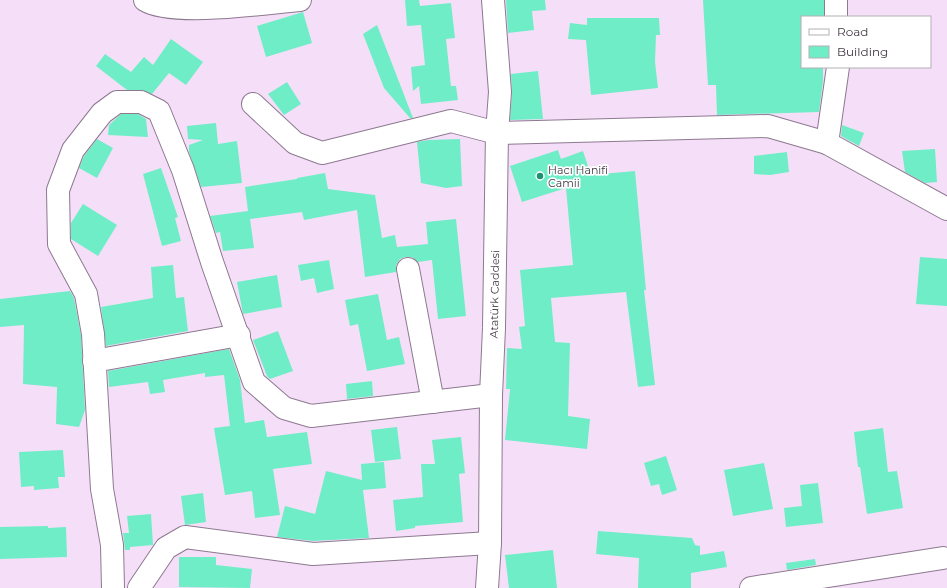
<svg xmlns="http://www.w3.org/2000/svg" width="947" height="588" font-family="Montserrat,sans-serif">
	<rect width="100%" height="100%" fill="#f5dff8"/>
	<g fill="#6fedc7">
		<path d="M405,0H419L420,6L451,3L455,38L446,39L451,86H456L458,100L421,104L419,86L413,91L411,67L425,65L421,25L407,26Z"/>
		<path d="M506,0H545L546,10L532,11L534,30L508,33Z"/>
		<path d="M703,0H824V17H802V67H823V81L819,112L717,115L716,85H708Z"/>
		<path d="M303,12L312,43L266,57L257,26Z"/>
		<path d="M587,18H659L660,35H656L655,62L658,88L591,95L586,40L568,39L570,23L587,25Z"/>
		<path d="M377,25L396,74L413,118H410L384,88L363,34Z"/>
		<path d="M171,39L203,62L186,85L169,73L152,94L141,90H127L96,66L105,54L131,72L144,57L153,65Z"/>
		<path d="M538,71L543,119L510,120L512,93L511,74Z"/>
		<path d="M287,82L301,104L284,115L268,94Z"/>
		<path d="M121,114H138L146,119L148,137L108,135L109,125Z"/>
		<path d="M216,123L218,144L237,141L242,183L201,187L189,152V145L203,140L188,139L187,126Z"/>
		<path d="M842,125L864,133L859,146L841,136Z"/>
		<path d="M97,139L113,148L97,178L79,168L84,156Z"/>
		<path d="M460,139L462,186L446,188L421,183L417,142L428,140Z"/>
		<path d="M935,149L937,182L925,183L905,172L902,151Z"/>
		<path d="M558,150L561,159L583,151L591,175L635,171L646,290H644L655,385L638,387L626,292L551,298L555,342L570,343L568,416L590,419L587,449L505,440L510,389H506L507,348L522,349L519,327L525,326L520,270L573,265L566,188L522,202L510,166Z"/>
		<path d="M787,152L789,172L770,175L754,174V156Z"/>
		<path d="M161,168L178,217L175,218L181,241L162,246L143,174Z"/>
		<path d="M325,173L328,189L375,195L382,238L395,235L397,247L428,244L426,222L456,219L466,316L438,319L432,260L418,262L412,257H405L400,259L396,265V272L365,277L357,210L304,220L302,212L250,219L254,248L223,251L220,232L216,233L210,216L248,211L245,187L297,179V178Z"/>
		<path d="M83,204L117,225L98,256L71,239V223Z"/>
		<path d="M920,257L947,259V306L916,304Z"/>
		<path d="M329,260L334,289L317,293L314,278L301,281L298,265Z"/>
		<path d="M173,265L176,298L184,297L188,331L106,346L101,307L153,298L151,267Z"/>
		<path d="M277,275L282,307L243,314L237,282Z"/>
		<path d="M70,291L74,298L81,335L85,410L79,427L56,424L57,387L23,384L24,325L0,327V299Z"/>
		<path d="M378,294L387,340L399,337L405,364L367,371L358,324L350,326L345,300Z"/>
		<path d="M278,331L293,371L270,379L267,376L253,340Z"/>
		<path d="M229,349L240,380L245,423L264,420L267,437L307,432L312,464L273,469L280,515L255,518L252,491L225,495L214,428L230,426L224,375L205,377V373L163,380L165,392L150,394L148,382L109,387L108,371Z"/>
		<path d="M372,381L373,396L347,399L346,384Z"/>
		<path d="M397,427L401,459L375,462L371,430Z"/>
		<path d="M883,428L888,472L897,471L903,508L867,514L860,467H858L854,432Z"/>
		<path d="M461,437L465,473L459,474L463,522L415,526V528L396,531L393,500L423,497L421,464H435L432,440Z"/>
		<path d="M63,450L65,477H58L59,488L34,490V486L21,487L19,452Z"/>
		<path d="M666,456L677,490L662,495L659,484L651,486L644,463Z"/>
		<path d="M384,462L386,488L363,490L369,538L313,541L277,537L285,506L315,514L326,471L362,480L361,464Z"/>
		<path d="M764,463L773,509L733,516L724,470Z"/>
		<path d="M818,483L823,523L786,527L784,508L802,506L800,485Z"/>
		<path d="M203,493L206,522L185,525L181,496Z"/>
		<path d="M151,514L153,545L130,547V550H125L123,533H129L127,516Z"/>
		<path d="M48,526V528L66,527L67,557L0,559V527Z"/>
		<path d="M598,531L692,538L695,545L700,546V555L724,551L727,567L691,573V588H638L639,558L596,554Z"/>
		<path d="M553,550L557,588H509L505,555Z"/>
		<path d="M179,557H216V565L252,569L250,588L179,587Z"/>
		<path d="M815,559L816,565L787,570L786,563Z"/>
	</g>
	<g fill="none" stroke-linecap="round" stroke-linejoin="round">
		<g stroke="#8d7990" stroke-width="24">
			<g id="minor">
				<path d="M145,0C172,17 266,3 300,0"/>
				<path d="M836,0V17"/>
				<path d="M253,104L295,143L322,153L451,121L497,133L768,126L827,143L947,209"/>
				<path d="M827,143L838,67"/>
				<path d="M408,269L433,402"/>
				<path d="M94,361L239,335"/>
				<path d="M113,588L112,545L102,489L93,334L86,294L59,244L58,190L73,150L102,113L117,102H141L159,111L183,170L212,262L254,382L284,408L311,416L491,395"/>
				<path d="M139,588L166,548L185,537L313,554L490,543"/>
				<path d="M751,588L943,558"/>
			</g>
		</g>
		<g stroke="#8d7990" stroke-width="24">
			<g id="major">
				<path id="s1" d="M487,588L490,543L491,395L494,328L497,133L500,92L493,0"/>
			</g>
		</g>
		<use href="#minor" stroke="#fff" stroke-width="22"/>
		<use href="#major" stroke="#fff" stroke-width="22"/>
	</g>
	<circle fill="#1d9174" stroke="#fff" stroke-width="1.5" cx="540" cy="176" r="4"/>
	<g text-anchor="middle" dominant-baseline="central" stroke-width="3.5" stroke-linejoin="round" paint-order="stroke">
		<g font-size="11" fill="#403741" stroke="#fff" text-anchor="start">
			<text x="548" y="170">Hacı Hanifi<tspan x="548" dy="13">Camii</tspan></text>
		</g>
		<g font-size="11" fill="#403741" stroke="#fff">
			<text stroke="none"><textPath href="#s1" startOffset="294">Atatürk Caddesi</textPath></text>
		</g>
	</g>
	<rect x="801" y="16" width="130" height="52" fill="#ffffff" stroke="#b3afb3"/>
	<rect x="809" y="29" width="20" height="6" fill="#ffffff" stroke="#b3afb3"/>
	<text x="837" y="36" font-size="12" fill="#403741">Road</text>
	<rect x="809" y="46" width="20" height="12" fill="#6fedc7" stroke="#b3afb3"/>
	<text x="837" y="56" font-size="12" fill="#403741">Building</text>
</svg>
